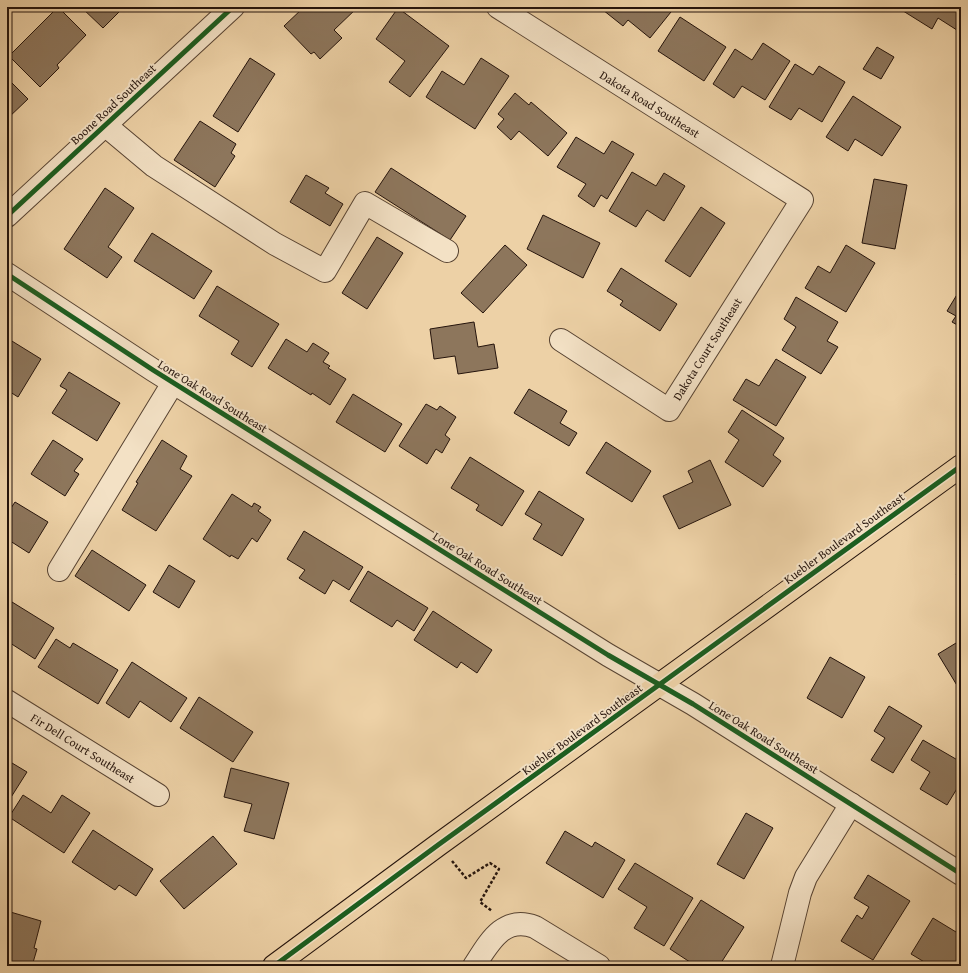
<svg xmlns="http://www.w3.org/2000/svg" width="968" height="973" font-family="'Gentium Book Plus',serif">
	<rect width="100%" height="100%" fill="#edd1a6"/>
	<filter id="stains"><feTurbulence type="fractalNoise" baseFrequency=".005" numOctaves="4"/><feColorMatrix values="0 0 0 0 .2 0 0 0 0 .09 0 0 0 0 .02 0 0 0 .5 -.17"/></filter>
	<radialGradient id="worn" r=".72"><stop offset=".6" stop-color="#630" stop-opacity="0"/><stop offset="1" stop-color="#630" stop-opacity=".3"/></radialGradient>
	<g fill="#8d765c" stroke="#25140c">
		<path d="M58,7L86,35L57,65L59,68L40,87L9,56Z"/>
		<path d="M81,7H124L103,28Z"/>
		<path d="M311,7H358L334,30L342,38L320,59L314,52L311,54L284,26L303,8L307,11Z"/>
		<path d="M606,7H675L650,38L628,20L623,26L603,10Z"/>
		<path d="M902,7H961V31L960,32L938,18L932,29L900,9Z"/>
		<path d="M398,8L449,46L410,97L389,82L405,61L376,39Z"/>
		<path d="M680,17L726,47L704,81L658,51Z"/>
		<path d="M763,43L790,61L765,100L742,86L734,98L713,84L735,49L752,60Z"/>
		<path d="M877,47L894,57L881,79L863,69Z"/>
		<path d="M250,58L275,74L238,132L213,116Z"/>
		<path d="M481,58L509,76L475,129L426,97L442,71L464,85Z"/>
		<path d="M795,64L813,75L819,66L845,82L822,122L799,108L791,120L769,107Z"/>
		<path d="M7,78L28,99L7,119Z"/>
		<path d="M515,93L529,105L531,102L567,133L548,156L519,131L511,140L497,127L504,119L498,114Z"/>
		<path d="M853,96L901,127L882,156L855,139L848,151L826,137Z"/>
		<path d="M200,121L236,144L231,153L235,156L215,187L174,160Z"/>
		<path d="M576,137L604,154L612,141L634,154L607,199L601,195L594,207L578,196L586,184L557,167Z"/>
		<path d="M391,168L466,216L450,240L375,192Z"/>
		<path d="M632,172L656,186L664,173L685,186L664,221L647,210L636,227L609,211Z"/>
		<path d="M306,175L329,188L325,193L343,204L330,226L290,202Z"/>
		<path d="M874,179L907,185L895,249L862,243Z"/>
		<path d="M105,188L134,208L108,247L122,257L107,278L64,249Z"/>
		<path d="M701,207L725,223L690,277L665,261Z"/>
		<path d="M543,215L600,243L583,278L527,249Z"/>
		<path d="M152,233L212,271L194,299L134,261Z"/>
		<path d="M377,237L403,253L367,309L342,293Z"/>
		<path d="M505,245L527,265L483,313L461,293Z"/>
		<path d="M846,245L875,263L846,312L805,288L818,266L830,273Z"/>
		<path d="M621,268L677,304L660,331L620,305L623,301L607,291Z"/>
		<path d="M217,286L279,324L252,367L231,354L239,341L199,316Z"/>
		<path d="M961,288V327L952,322L956,316L947,311Z"/>
		<path d="M796,297L838,322L827,341L838,347L821,374L782,350L796,327L784,319Z"/>
		<path d="M474,322L478,347L494,344L498,368L458,374L455,356L434,359L430,329Z"/>
		<path d="M7,338L41,359L18,397L7,390Z"/>
		<path d="M286,339L307,352L313,343L329,353L323,362L330,366L328,368L346,379L330,405L312,393L311,395L268,368Z"/>
		<path d="M776,359L806,377L776,426L733,400L746,379L759,386Z"/>
		<path d="M69,372L120,403L97,441L52,413L67,390L60,386Z"/>
		<path d="M529,389L567,411L560,423L577,433L569,446L514,413Z"/>
		<path d="M353,394L402,424L385,452L336,422Z"/>
		<path d="M426,404L437,410L440,406L456,417L445,435L450,439L442,453L436,449L427,464L399,446Z"/>
		<path d="M742,410L784,438L773,455L781,461L763,487L725,462L739,440L728,432Z"/>
		<path d="M53,440L83,459L74,471L79,474L65,496L31,474Z"/>
		<path d="M162,440L187,456L180,469L192,476L156,531L122,510L138,483L136,482Z"/>
		<path d="M606,442L651,471L632,502L586,473Z"/>
		<path d="M470,457L524,491L502,526L476,510L479,505L451,488Z"/>
		<path d="M710,460L731,505L679,529L663,496L693,482L688,471Z"/>
		<path d="M539,491L584,519L562,556L533,539L542,524L525,514Z"/>
		<path d="M232,494L252,507L254,503L261,507L258,511L271,520L257,542L252,538L238,559L231,555L230,557L203,539Z"/>
		<path d="M15,502L48,522L29,553L7,539V514Z"/>
		<path d="M304,531L363,567L349,590L333,580L325,594L299,578L305,570L287,559Z"/>
		<path d="M92,550L146,585L129,611L75,576Z"/>
		<path d="M169,565L195,581L179,608L153,592Z"/>
		<path d="M961,569V580L956,575Z"/>
		<path d="M368,571L428,608L414,631L397,620L392,627L350,601Z"/>
		<path d="M12,602L54,628L35,659L7,641V605L10,606Z"/>
		<path d="M433,611L492,650L477,673L461,662L457,668L414,640Z"/>
		<path d="M56,639L70,648L73,643L118,670L98,704L38,667Z"/>
		<path d="M961,640V692L938,654Z"/>
		<path d="M830,657L865,677L842,718L807,698Z"/>
		<path d="M132,662L187,698L171,722L140,701L129,718L106,703Z"/>
		<path d="M199,697L253,732L233,762L180,728Z"/>
		<path d="M889,706L922,726L893,773L871,760L885,738L874,731Z"/>
		<path d="M923,740L961,762V782L947,805L920,789L930,772L911,760Z"/>
		<path d="M7,760L27,772L8,802H7Z"/>
		<path d="M231,768L289,783L274,839L244,831L252,804L224,797Z"/>
		<path d="M23,795L51,813L62,795L90,813L64,853L9,817Z"/>
		<path d="M746,813L773,828L744,879L717,864Z"/>
		<path d="M93,830L153,869L136,896L119,885L115,890L72,862Z"/>
		<path d="M565,831L592,847L595,842L625,860L603,898L546,863Z"/>
		<path d="M213,836L237,864L184,909L160,881Z"/>
		<path d="M635,863L693,898L664,946L634,928L647,907L618,889Z"/>
		<path d="M868,875L910,901L873,960L841,941L857,915L862,919L869,907L854,898Z"/>
		<path d="M701,900L744,927L719,966H696L670,949Z"/>
		<path d="M7,911L41,921L34,948L37,949L32,966H7Z"/>
		<path d="M933,918L961,935V966H931L911,954Z"/>
	</g>
	<g fill="none" stroke-linecap="round" stroke-linejoin="round">
		<g stroke="#574332" stroke-width="24">
			<g id="minor">
				<path d="M498,7L802,200L669,410L561,340"/>
				<path d="M105,125L154,166L275,244L325,271L365,203L447,251"/>
				<path d="M7,216L233,7"/>
				<path d="M7,274L153,370L608,655L693,704L961,874"/>
				<path d="M59,570L173,383"/>
				<path d="M7,701L158,795"/>
				<path d="M474,966C489,943 503,915 535,927L599,966"/>
				<path d="M782,966L800,893L806,877L851,804"/>
			</g>
		</g>
		<g stroke="#25140c" stroke-width="24">
			<path id="major" d="M274,966L438,845L961,466"/>
		</g>
		<path stroke="#25140c" stroke-width="2.5" stroke-dasharray="3 2" stroke-linecap="butt" d="M452,861L466,878L490,863L499,869L480,902L492,911"/>
		<use href="#minor" stroke="#f3e1c5" stroke-width="22"/>
		<use href="#major" stroke="#edd1a6" stroke-width="22"/>
		<g stroke="#f3e1c5" stroke-width="8">
			<g id="cycleway">
				<path d="M7,216L233,7"/>
				<path d="M7,274L153,370L608,655L693,704L961,874"/>
				<path d="M274,966L438,845L961,466"/>
			</g>
		</g>
		<use href="#cycleway" stroke="#1b5e20" stroke-width="5"/>
	</g>
	<g text-anchor="middle" dominant-baseline="central" stroke-width="4" stroke-linejoin="round" paint-order="stroke">
		<g font-size="12" fill="#25140c" stroke="#f3e1c5">
			<text transform="translate(113 104) rotate(-43)">Boone Road Southeast</text>
			<text transform="translate(650 104) rotate(32)">Dakota Road Southeast</text>
			<text transform="translate(707 349) rotate(-58)">Dakota Court Southeast</text>
			<text transform="translate(213 396) rotate(32)">Lone Oak Road Southeast</text>
			<text transform="translate(844 538) rotate(-36)">Kuebler Boulevard Southeast</text>
			<text transform="translate(488 568) rotate(32)">Lone Oak Road Southeast</text>
			<text transform="translate(582 729) rotate(-36)">Kuebler Boulevard Southeast</text>
			<text transform="translate(764 737) rotate(32)">Lone Oak Road Southeast</text>
			<text transform="translate(83 748) rotate(32)">Fir Dell Court Southeast</text>
		</g>
	</g>
	<rect width="968" height="973" fill="none" stroke="#edd1a6" stroke-width="24"/>
	<rect x="8" y="8" width="952" height="957" fill="none" stroke="#25140c" stroke-width="2"/>
	<rect x="12" y="12" width="944" height="949" fill="none" stroke="#25140c"/>
	<rect width="100%" height="100%" filter="url(#stains)"/>
	<rect width="100%" height="100%" fill="url(#worn)"/>
</svg>
